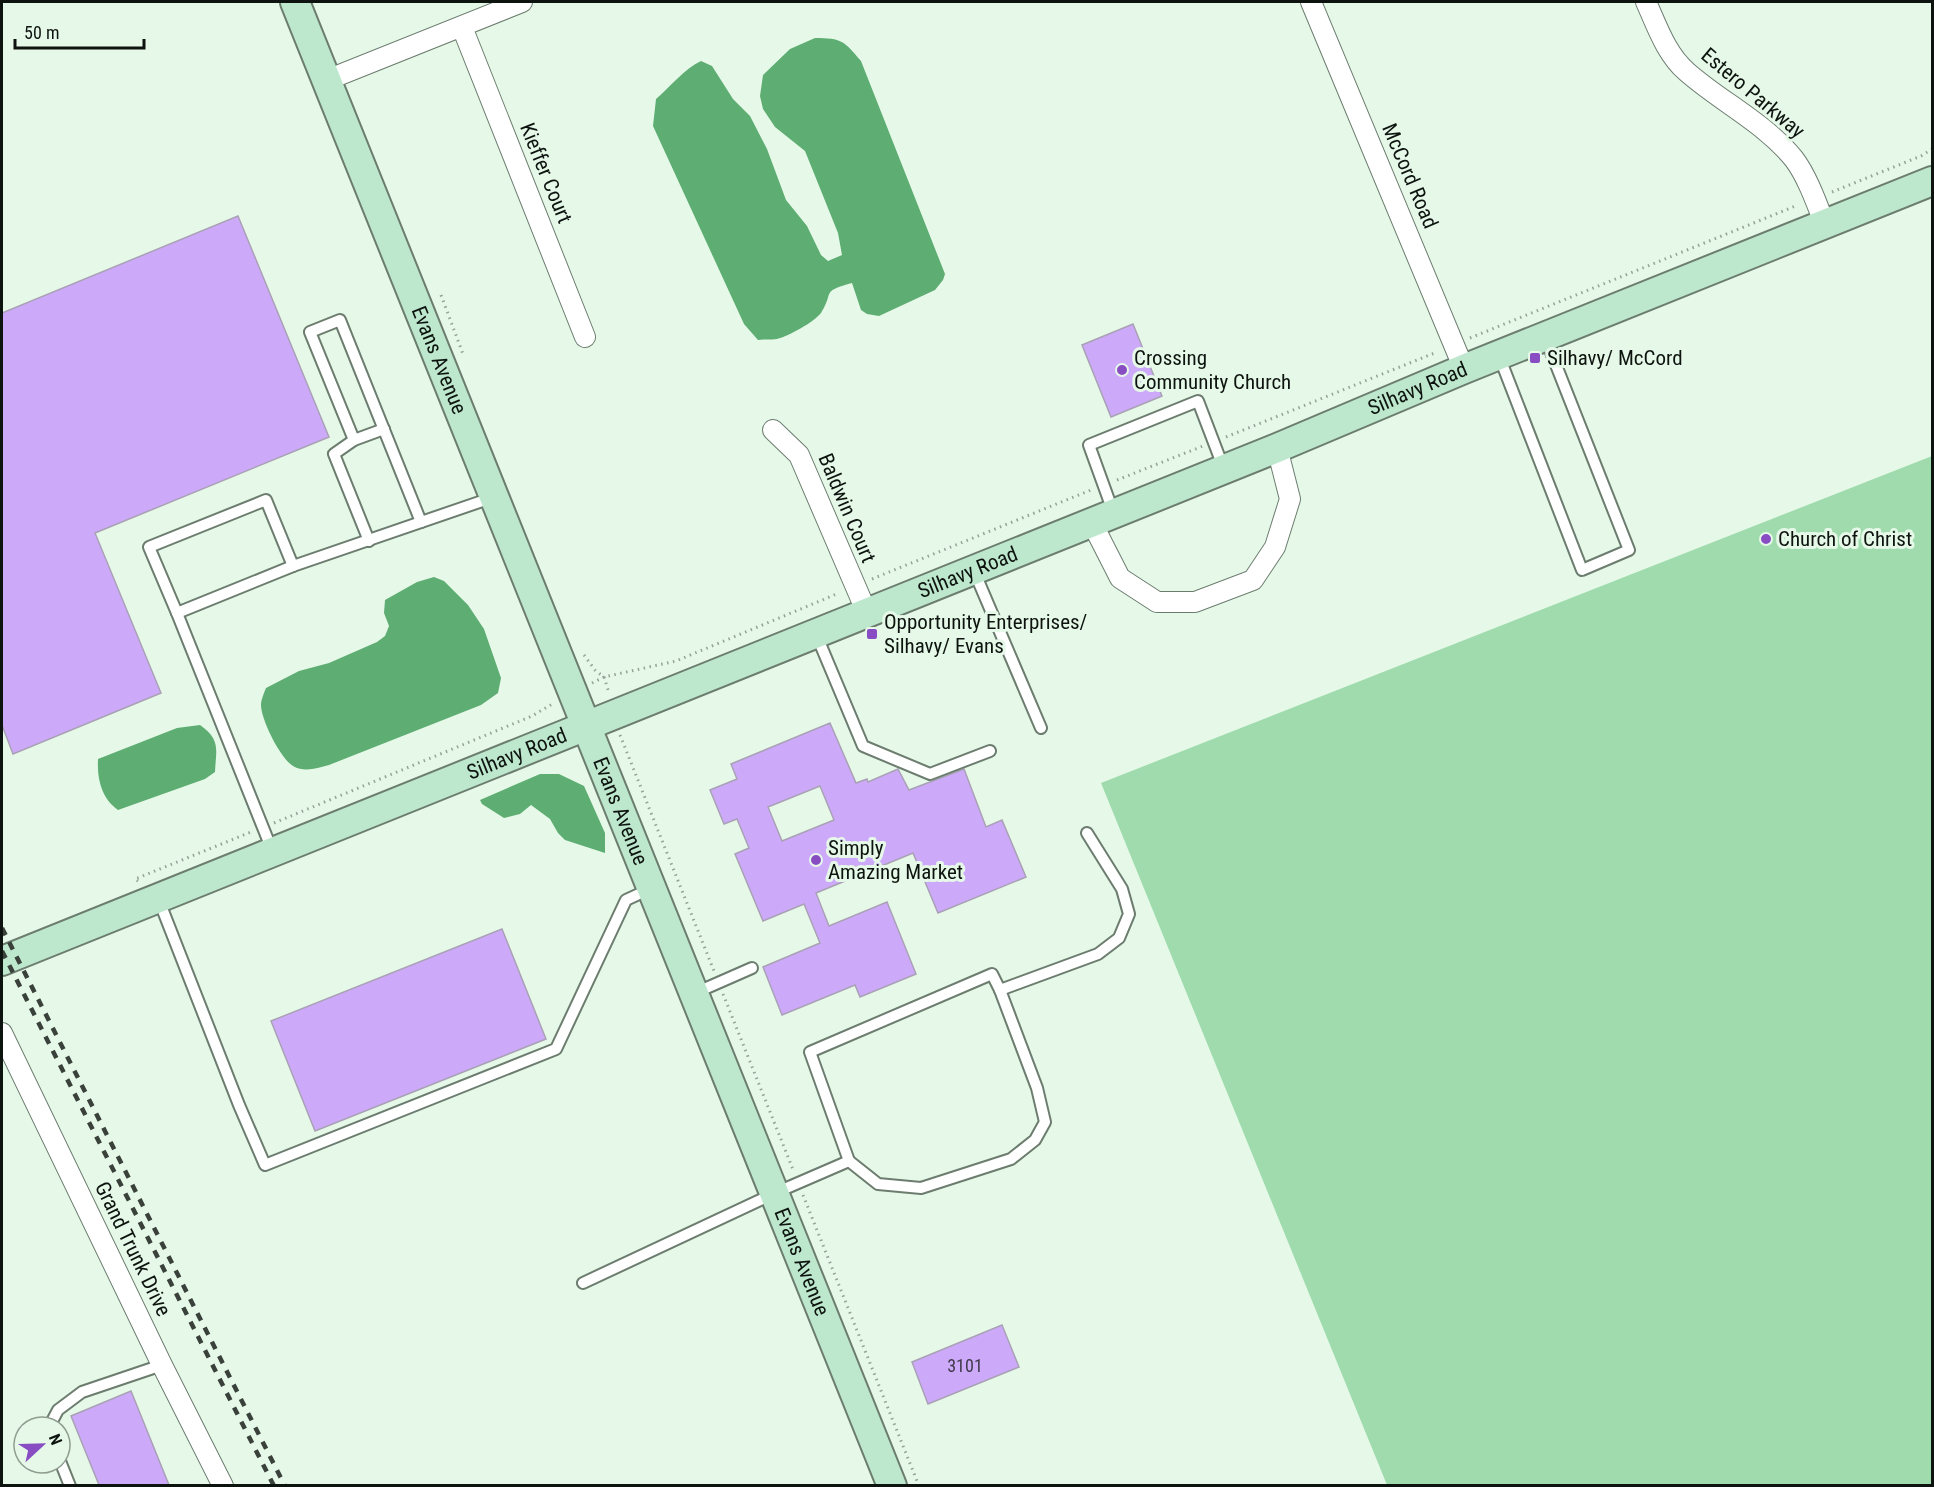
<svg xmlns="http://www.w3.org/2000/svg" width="1934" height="1487" font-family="'Roboto Condensed',sans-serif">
	<rect width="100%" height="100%" fill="#e6f9e9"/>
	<path fill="#9fdbac" d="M1932,456V1485H1387L1101,783Z"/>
	<g fill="#5ead72">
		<path d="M815,38C842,38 844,41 861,61L945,274L943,280L935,290L879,316L867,314L861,310L852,283C820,292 835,291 821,313C814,322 789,336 777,339C771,340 764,339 758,340L744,324L653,126L656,99C670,87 685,68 701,61L712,66L733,99L750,116L767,149L786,200L807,226L821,255L828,261L842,255L838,233L805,151L775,127L763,109L760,96L763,75L790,49Z"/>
		<path d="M434,577L444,581L468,605L484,629L501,678L498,693L481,705L329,765C317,768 305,773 293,766C281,759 261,720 261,705C261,700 264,693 266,688L299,671L329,663L377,642L385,636L389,626L384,613L385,600L417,582Z"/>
		<path d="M200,725C221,740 216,749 215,772L205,779L118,810C101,798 97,778 98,759L177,728Z"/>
		<path d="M540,774H559L584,786L605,833V853L565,840L558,833L550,819L531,805L520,814L504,818L482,804L480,800Z"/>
	</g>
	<g fill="#cdaaf9" stroke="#a9a1b5" stroke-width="1.5" fill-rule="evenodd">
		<path d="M238,216L329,437L95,533L161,693L13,754L2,725V313Z"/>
		<path d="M1133,324L1162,396L1111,417L1082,345Z"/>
		<path d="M830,723L856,783L867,779L868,782L898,769L909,790L964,769L986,827L1002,820L1026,877L938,913L913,853L816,893L829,926L887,902L916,974L860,997L855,985L782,1015L763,967L820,943L804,904L763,921L735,854L749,848L737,819L724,824L710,790L737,779L731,764ZM820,786L834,820L782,841L768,807Z"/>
		<path d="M502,929L546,1039L315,1131L271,1021Z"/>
		<path d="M1002,1325L1019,1367L928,1404L912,1362Z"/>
		<path d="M131,1391L169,1485H99L71,1416Z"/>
	</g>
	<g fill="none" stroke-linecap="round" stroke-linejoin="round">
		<g stroke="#6c7d6f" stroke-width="14">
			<g id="lane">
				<path d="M1499,356L1582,570L1629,550L1545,337"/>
				<path d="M354,440L384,429"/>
				<path d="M1114,514L1089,445L1198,401L1224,469"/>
				<path d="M369,541L334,454L354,440L310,332L340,320L421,522"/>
				<path d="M974,571L1041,728"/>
				<path d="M177,613L149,547L266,500L293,566"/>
				<path d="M816,634L863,746L930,774L990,751"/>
				<path d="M272,850L177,613L293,566L494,497"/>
				<path d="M158,898L239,1105L265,1165L556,1049L626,900L652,888"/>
				<path d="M695,993L752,968"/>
				<path d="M849,1161L810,1052L992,974L1000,990"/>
				<path d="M583,1283L775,1193L849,1161L878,1184L921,1188L1011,1159L1035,1140L1045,1122L1037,1088L1000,990L1098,954L1119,938L1129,914L1122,889L1087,833"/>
				<path d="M49,1427L58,1410L82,1392L162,1365"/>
				<path d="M60,1461L70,1486"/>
			</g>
		</g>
		<g stroke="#6c7d6f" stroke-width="22">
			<g id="street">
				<path d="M1311,2L1464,369"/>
				<path d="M1646,2C1657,26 1666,54 1687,72C1721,102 1765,123 1794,159C1807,176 1817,204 1825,225"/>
				<path d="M462,27L585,337"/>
				<path d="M327,80L522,2"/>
				<path d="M773,430L799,455L867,613"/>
				<path d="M1092,523L1120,578L1157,602H1195L1253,580L1275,547L1290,499L1277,448"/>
				<path d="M2,1033L162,1365L223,1486"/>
			</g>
		</g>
		<g stroke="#6c7d6f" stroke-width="32">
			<g id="secondary">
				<path id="s1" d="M295,2L892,1486"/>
				<path id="s2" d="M2,961L1277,448L1464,369L1932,181"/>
			</g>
		</g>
		<g stroke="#95a398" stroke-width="3" stroke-dasharray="1.5 4.5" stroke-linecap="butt">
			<path d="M1832,192L1921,156L1932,149"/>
			<path d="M441,295L463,354"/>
			<path d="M1470,338L1798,205"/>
			<path d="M1226,437L1437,352"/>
			<path d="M1117,480L1203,446"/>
			<path d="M872,579L1091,490"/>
			<path d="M584,655L595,670L604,677L609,693"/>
			<path d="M592,683L604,677L676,661L839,593"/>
			<path d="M620,735L714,971"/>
			<path d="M274,823L532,716L554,703"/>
			<path d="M138,881L135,879L251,832"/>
			<path d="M723,994L794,1172"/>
			<path d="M803,1195L919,1486"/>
		</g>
		<use href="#lane" stroke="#fff" stroke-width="10"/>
		<use href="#street" stroke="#fff" stroke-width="20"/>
		<use href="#secondary" stroke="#bee8ce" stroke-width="28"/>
		<g stroke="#39413a" stroke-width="4.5" stroke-dasharray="8 8" stroke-linecap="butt">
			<path d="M2,928L285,1486"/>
			<path d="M2,951L274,1486"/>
		</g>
	</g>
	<g fill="#894dc3" stroke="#e6f9e9" stroke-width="2">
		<rect x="1529" y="352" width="12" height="12" rx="3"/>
		<circle cx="1122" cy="370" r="6"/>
		<circle cx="1766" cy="539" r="6"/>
		<rect x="866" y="628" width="12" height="12" rx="3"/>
		<circle cx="816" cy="860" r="6"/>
	</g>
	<g text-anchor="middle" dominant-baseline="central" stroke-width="6" stroke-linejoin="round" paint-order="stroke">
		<g font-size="18" fill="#3d3949">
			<text x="965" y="1365">3101</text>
		</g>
		<g font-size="21" fill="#0d130e" stroke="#e6f9e9">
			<text transform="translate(1753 93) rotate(40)">Estero Parkway</text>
			<text transform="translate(546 173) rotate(68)">Kieffer Court</text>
			<text transform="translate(1410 176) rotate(67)">McCord Road</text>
			<text stroke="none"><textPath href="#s1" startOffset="386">Evans Avenue</textPath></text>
			<text stroke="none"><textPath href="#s2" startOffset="1527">Silhavy Road</textPath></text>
			<text transform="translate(847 508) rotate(67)">Baldwin Court</text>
			<text stroke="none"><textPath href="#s2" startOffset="1041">Silhavy Road</textPath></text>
			<text stroke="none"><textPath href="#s2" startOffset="555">Silhavy Road</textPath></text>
			<text stroke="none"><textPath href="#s1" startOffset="872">Evans Avenue</textPath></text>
			<text transform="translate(133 1249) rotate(64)">Grand Trunk Drive</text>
			<text stroke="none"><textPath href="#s1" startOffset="1358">Evans Avenue</textPath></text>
		</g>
		<g font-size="21" fill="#0d130e" stroke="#e6f9e9" text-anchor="start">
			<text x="1134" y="358">Crossing<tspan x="1134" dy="24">Community Church</tspan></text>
			<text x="1547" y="358">Silhavy/ McCord</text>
			<text x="1778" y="539">Church of Christ</text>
			<text x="884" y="622">Opportunity Enterprises/<tspan x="884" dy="24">Silhavy/ Evans</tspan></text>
			<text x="828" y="848">Simply<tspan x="828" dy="24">Amazing Market</tspan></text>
		</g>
	</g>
	<rect width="1934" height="1487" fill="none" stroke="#0d130e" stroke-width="6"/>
	<g transform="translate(42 1445) rotate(68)"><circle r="28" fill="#e6f9e9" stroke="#8f9d91" stroke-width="1.5"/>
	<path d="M0-4.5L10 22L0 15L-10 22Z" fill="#894dc3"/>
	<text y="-9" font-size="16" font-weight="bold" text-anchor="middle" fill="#0d130e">N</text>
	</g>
	<path d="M15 39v9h129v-9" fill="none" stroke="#0d130e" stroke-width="3"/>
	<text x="24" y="39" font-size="18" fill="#0d130e" stroke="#e6f9e9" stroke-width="4.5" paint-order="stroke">50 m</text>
</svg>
